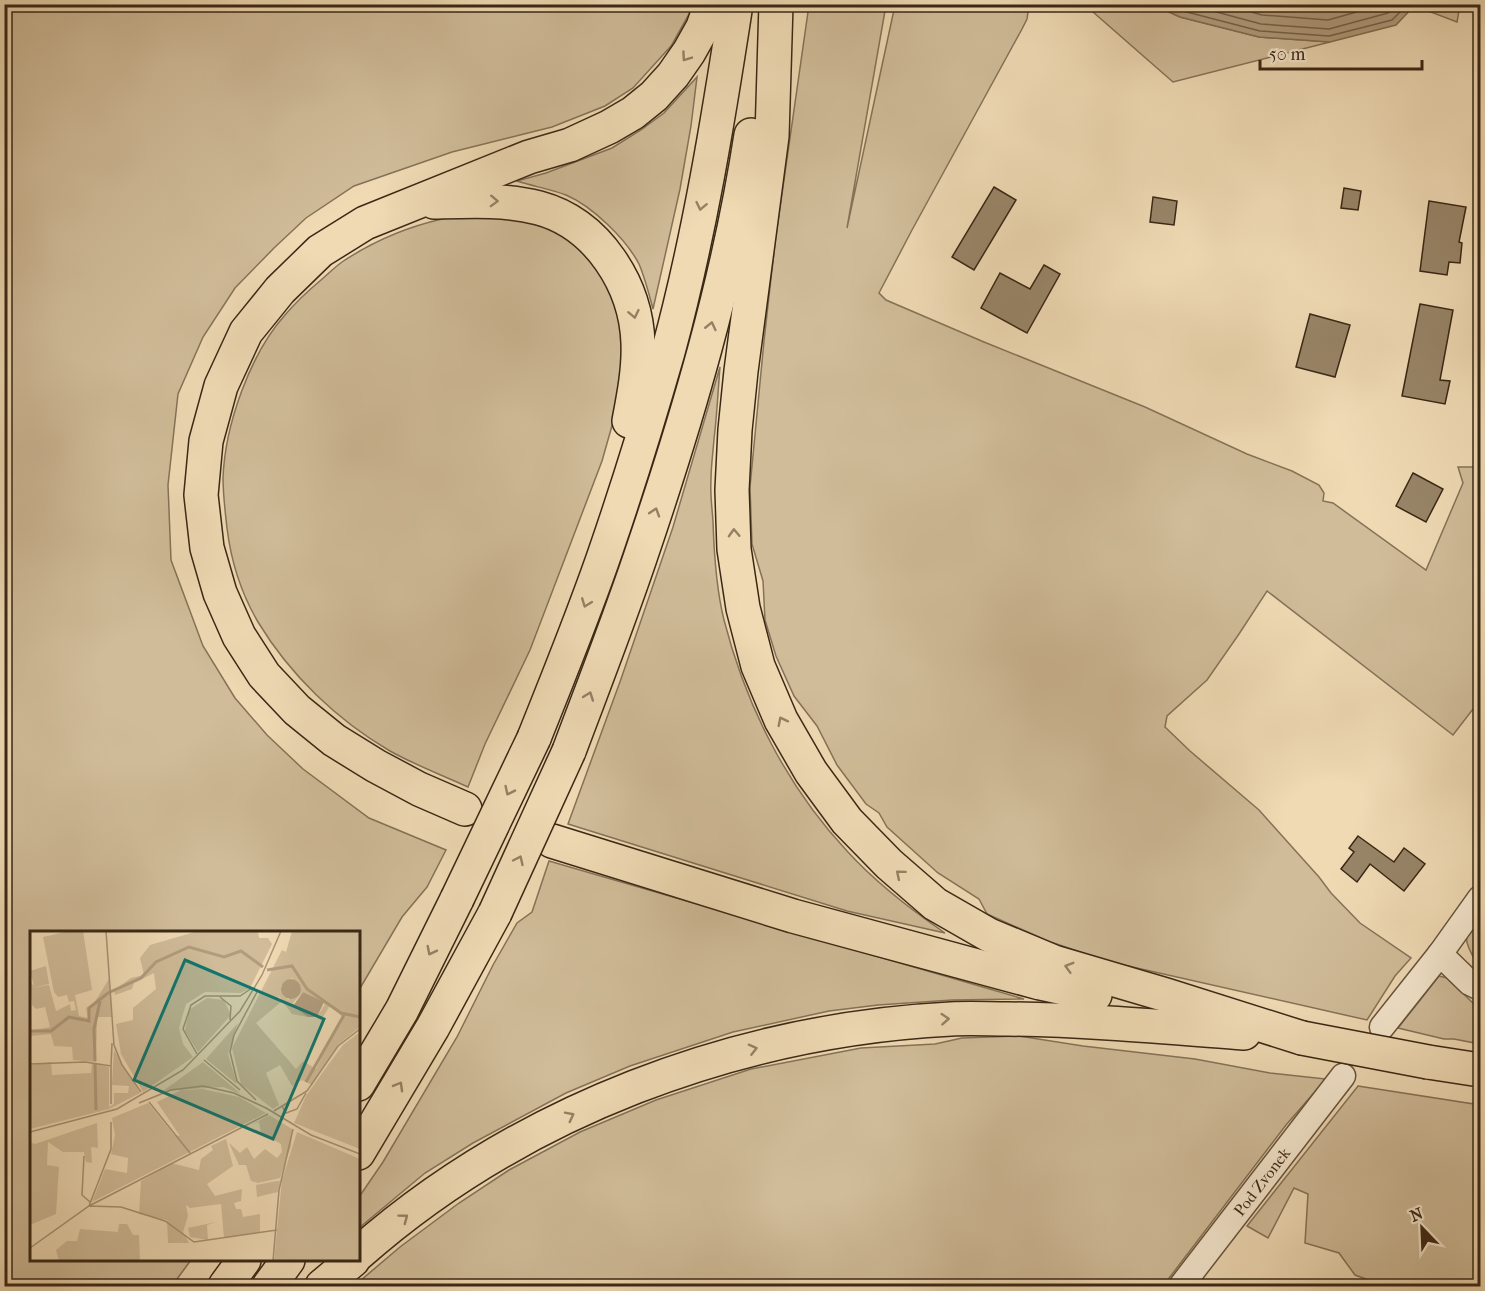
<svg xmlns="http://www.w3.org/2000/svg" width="1485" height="1291" font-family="'IM FELL French Canon',serif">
	<rect width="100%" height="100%" fill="#efdab4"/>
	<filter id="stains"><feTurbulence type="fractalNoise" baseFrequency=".00333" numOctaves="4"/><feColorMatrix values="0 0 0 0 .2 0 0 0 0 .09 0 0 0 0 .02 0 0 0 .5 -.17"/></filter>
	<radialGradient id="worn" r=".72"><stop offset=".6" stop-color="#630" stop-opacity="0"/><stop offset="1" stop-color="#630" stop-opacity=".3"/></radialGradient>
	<g fill="#d0bc99" stroke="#857257" stroke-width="1.5">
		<path d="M1415,4L1460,5L1457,22L1415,6Z"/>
		<path d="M5,5H694L671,46L633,88L605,106L552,127L452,152L354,186L306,218L274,248L235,288L203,337L178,394L168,485L171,560L203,646L235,698L267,735L303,769L369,818L446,850L427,887L402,917L359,990L358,932H32V1260H191L177,1279L184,1286H5Z"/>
		<path d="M809,5H886L847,228L895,5H1029L1027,19L1022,29L912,230L879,293L886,300L984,342L1145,407L1247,454L1292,471L1319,485L1324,493L1323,501L1333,503L1426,570L1463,483L1458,467H1480V700L1453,735L1267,591L1239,634L1207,680L1167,716L1165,727L1190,751L1259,810L1319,877L1331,893L1360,923L1411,958L1395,976L1367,1020L1106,961L1048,941L987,914L979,899L938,873L887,827L879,813L866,804L837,765L817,726L794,696L776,656L765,620L763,581L752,544L750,487L764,341L775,243Z"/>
		<path d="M1085,5H1154L1180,17L1259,37L1330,42L1173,82Z"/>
		<path d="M697,77L691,126L680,189L653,309C649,294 645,278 639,264C626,239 592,206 566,195C550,189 532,186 517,181L546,173L612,148L641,130L664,113Z"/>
		<path d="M510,214L564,233L604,271L626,324L619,401L602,461L530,650L485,744L468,787C442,775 415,765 390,751C337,720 290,675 258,622C241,593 231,561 227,528C225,511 223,494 223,478C225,425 250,354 285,315C296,302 309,290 321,280C328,274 335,267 342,262C372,242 407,227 442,219C464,214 487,215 510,214Z"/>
		<path d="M720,367C718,391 717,415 714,439C713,453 711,466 711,480C710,494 712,507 713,521C714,554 716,588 724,620C746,706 787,787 847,851C876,883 910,909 945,933L847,911L568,824L621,679L673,527Z"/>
		<path d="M549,861L1024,999L952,1000L878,1005L829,1011L733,1032L630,1066L566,1093L473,1143L425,1173L359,1228V1197L383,1162L457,1037L493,965L517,923L532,912Z"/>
		<path d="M1480,913V962H1476C1461,936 1465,937 1480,913Z"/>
		<path d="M1439,976L1447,978L1476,1006L1480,1008V1044L1454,1039H1444L1398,1028Z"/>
		<path d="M1019,1036L1083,1046L1195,1059L1270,1073L1326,1079L1286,1125L1163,1286H354L400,1247L459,1203L509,1170L580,1132L656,1100L751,1069L861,1048L935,1044L962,1038Z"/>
		<path d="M1358,1086L1480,1105V1286H1385L1355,1275L1339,1253L1305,1243L1308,1194L1294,1188L1268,1238L1247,1226Z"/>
	</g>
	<path fill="#b19d7e" stroke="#816e54" stroke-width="1.5" d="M1154,5H1415L1396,25L1330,42L1259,37L1180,17Z"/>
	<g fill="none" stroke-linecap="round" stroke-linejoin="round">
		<g stroke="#76624a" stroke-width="1.5">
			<path d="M1168,4L1183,11L1260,31L1329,36L1392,20L1408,4"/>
			<path d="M1187,4L1261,24L1329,29L1388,13L1397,4"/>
			<path d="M1223,4L1262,15L1328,20L1385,4"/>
		</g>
	</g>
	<g fill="#988568" stroke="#3a2815" stroke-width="1.5">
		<path d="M994,187L1016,200L974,270L952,257Z"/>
		<path d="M1344,188L1361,191L1358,210L1341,208Z"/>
		<path d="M1153,197L1177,201L1174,225L1150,222Z"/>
		<path d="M1429,201L1466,207L1459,242L1462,243L1460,263L1449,262L1447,275L1420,271Z"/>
		<path d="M1044,265L1060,274L1027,333L981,308L1000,273L1030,289Z"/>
		<path d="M1420,304L1453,310L1440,380L1450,381L1445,404L1402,396Z"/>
		<path d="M1310,314L1350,325L1335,377L1296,367Z"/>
		<path d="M1413,473L1443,489L1426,522L1396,506Z"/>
		<path d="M1358,836L1394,862L1404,848L1425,864L1404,891L1370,864L1357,882L1341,869L1354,852L1349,848Z"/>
	</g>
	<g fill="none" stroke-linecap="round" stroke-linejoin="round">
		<g stroke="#67543d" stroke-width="27">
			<g id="street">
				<path d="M1440,954L1470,983L1480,988"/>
				<path d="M1382,1027L1440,954L1480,898"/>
				<path id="s1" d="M1181,1286L1343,1076"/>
			</g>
		</g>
		<g stroke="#3a2815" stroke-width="36">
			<path id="primary" d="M1428,1062L1480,1070"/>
		</g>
		<g stroke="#3a2815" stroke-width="36">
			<g id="highway">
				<path d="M776,4L772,136L741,371L735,430L732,490L734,549L743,608L758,666L781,720L811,772L847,821L889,864L935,904L989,935L1054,962L1166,995L1302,1038"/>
				<path d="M434,202C469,201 504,199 539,208C598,224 636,285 638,343C639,369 634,395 629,421"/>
				<path d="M534,738C559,675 585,612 607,547C629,483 649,418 668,352C699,238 718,121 736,4"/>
				<path d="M569,751C593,687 618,623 640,558C687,420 729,279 751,135"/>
				<path d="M465,809L419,789L376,766L334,740L297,710L264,675L239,636L220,593L207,548L201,495L206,441L221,386L246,332L280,290L320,251L365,223L529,157L570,145L609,127L633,113L654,96L673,75L689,52L703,27L711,4"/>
				<path d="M552,841L793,916L1040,983L1095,995"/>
				<path d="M358,1084L402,1010L457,899"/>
				<path d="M358,1153L433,1027L495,913"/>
				<path d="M358,1254C520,1111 736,1030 951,1019C970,1018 989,1019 1008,1019C1087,1020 1165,1027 1244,1033"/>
				<path d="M225,1286L244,1260"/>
				<path d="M269,1286L288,1260"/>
				<path d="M322,1286L353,1260"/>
			</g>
		</g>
		<use href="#street" stroke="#f5e7ce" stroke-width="24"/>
		<use href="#primary" stroke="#efdab4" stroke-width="33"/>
		<use href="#highway" stroke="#efdab4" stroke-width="33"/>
		<g stroke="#3a2815" stroke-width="36" stroke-linecap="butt">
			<path id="primary-bridge" d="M1302,1038L1428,1062"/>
		</g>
		<g stroke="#3a2815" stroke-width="36" stroke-linecap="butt">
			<g id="highway-bridge">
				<path d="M457,899L534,738"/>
				<path d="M495,913L569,751"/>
			</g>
		</g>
		<use href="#primary-bridge" stroke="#efdab4" stroke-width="33"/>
		<use href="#highway-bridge" stroke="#efdab4" stroke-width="33"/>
	</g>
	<defs><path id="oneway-chevron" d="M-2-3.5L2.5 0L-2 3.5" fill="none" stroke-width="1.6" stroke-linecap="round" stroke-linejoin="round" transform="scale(1.5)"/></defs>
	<g stroke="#948164">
		<use href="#oneway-chevron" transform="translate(686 57) rotate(125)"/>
		<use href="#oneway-chevron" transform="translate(494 201) rotate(2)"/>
		<use href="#oneway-chevron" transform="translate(701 206) rotate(102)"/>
		<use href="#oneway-chevron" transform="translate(634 314) rotate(78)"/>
		<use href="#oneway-chevron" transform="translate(711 326) rotate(-77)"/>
		<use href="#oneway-chevron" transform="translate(655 512) rotate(-72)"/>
		<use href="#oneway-chevron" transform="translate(734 533) rotate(-92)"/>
		<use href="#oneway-chevron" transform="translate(586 603) rotate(111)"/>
		<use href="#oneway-chevron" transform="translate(589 696) rotate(-70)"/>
		<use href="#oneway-chevron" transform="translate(782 721) rotate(-117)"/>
		<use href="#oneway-chevron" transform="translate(509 791) rotate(116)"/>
		<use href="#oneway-chevron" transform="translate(519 860) rotate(-65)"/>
		<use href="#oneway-chevron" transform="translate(900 874) rotate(-140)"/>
		<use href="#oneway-chevron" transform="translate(431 951) rotate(117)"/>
		<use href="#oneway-chevron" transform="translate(1069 967) rotate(-164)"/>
		<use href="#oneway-chevron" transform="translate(945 1019) rotate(-4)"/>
		<use href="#oneway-chevron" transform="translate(753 1049) rotate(-14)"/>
		<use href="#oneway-chevron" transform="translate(399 1086) rotate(-60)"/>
		<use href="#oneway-chevron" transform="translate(570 1116) rotate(-27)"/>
		<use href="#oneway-chevron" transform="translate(404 1218) rotate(-37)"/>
	</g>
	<g text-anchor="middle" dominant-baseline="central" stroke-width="4.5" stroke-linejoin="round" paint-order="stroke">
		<g font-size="16" fill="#3a2815" stroke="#f5e7ce">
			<text stroke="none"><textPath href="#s1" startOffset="132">Pod Zvonek</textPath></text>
		</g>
	</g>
	<g transform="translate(30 931)">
		<rect width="330" height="330" fill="#efdab4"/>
		<path d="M39,0H53L62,59L45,64L49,85L58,87L56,77L64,72L79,48L82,86H67L66,131L43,129L42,116L24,115L21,103L0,105V100L20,96L15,76L6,78L2,74L0,50L4,55L0,40L16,35L19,53L2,57L19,54L26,80L40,73L41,80L46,79L44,70L39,71L37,64L28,66L24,61L13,6ZM168,0H228L229,7H238L242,0L238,7L242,13L220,57L211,62L175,61L156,73L149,97L153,113L163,126L113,161L91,123L86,93L103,89V77L126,58L124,42L104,52L102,58L85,64L84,59L101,47L114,44L110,27L120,14ZM262,0H330V96L309,113L282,154L272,149L262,155L250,134L236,142L249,174L243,178L211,153L202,117L252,19L256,21ZM262,47L271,58L258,69L251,55ZM273,61L295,73L287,86L291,89L301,73L312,86L286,138L273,130L266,138L226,92L251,71L248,64L262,83L278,86L263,72ZM177,67L194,69L201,84L168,121L155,100L159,79ZM208,92L198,123L207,153L176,128ZM330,101V218L264,192L276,165L298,134L313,114ZM84,119L110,162L79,178L0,198V134L21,131L22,144L61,142L62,132L79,136V176L84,173V162H98L99,155L82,154ZM173,131L211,163L193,156L133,160ZM173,158L209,166L236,182L62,271L75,238L97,242L98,227L81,223L85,204L82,187L118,172L144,204L150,205L127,171L151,159ZM239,184L262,198L261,215L250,247L228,252L221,250L216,234H209L199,212L210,222L217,216L224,228L235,218L247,227L252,221L251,213L231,202L229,191L223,193ZM67,192L68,217L61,216L62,232L56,231L54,221H33L18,211L17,234L29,236L26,283L0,294V211L5,213ZM267,201L330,228V330H244L252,249ZM196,208L203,235L177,253L185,265L212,258L211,270L204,272L206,278H211L213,286L230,283V301L194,307L191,273L160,277L156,274L158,285L153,301L159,312H138L137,289L109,283L111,250L141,232L169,239L171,228L183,219L181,215ZM247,250H250L248,261L227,266L226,254ZM186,291L177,294L178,309L160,306L158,297ZM89,293H97L103,304H109L110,330H29L26,319L37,310H47L50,298L88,301Z" fill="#d0bc99" fill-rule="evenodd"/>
		<path d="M251 58a10 10 0 1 1 20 0a10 10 0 1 1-20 0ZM273,61L294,71L287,86H278L263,75Z" fill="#b19d7e"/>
		<path fill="none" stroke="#b19d7e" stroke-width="3" d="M237,39L262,35L277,58L311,82L330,86M0,100H21L39,86L59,90V77L78,62L111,47L126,31L159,16L194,26L211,20L233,36M65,130L64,98L70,70M65,133L66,179M276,151L314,84"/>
		<path fill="none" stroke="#a79374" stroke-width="1.5" d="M76,0L84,114L92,134L111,161M190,66L201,75L200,89M167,123L153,98L161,74L175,65H210L222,57M174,129L210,159M0,133L55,131L81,135L82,112M226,169L207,150L200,121L204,104L227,61M119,171L160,222M109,172L141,159L173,155L204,162L236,177M81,173V135M252,175L256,182L267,178L276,162M236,177L281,204L330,223M244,180L277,160L308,115L330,98M81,191V218L59,275L91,276L135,290L164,311L247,299M0,201L87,178L153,139L210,80L232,44L251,0M54,225L52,264L60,271M0,317L59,275L238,183M243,330L249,259L263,198"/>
		<path fill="#0f766e" fill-opacity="0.15" stroke="#0f766e" stroke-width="3" d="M155,29L294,88L243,208L104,149Z"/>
		<rect width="330" height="330" fill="none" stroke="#3a2815" stroke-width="3"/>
	</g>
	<rect width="1485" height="1291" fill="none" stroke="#efdab4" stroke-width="24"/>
	<rect x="6" y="6" width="1473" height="1279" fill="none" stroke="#3a2815" stroke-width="3"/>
	<rect x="12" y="12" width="1461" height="1267" fill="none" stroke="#3a2815" stroke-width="1.5"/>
	<g transform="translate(1422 1228) rotate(337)" stroke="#f5e7ce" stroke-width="4.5" paint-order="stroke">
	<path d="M0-4.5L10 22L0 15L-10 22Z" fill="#3a2815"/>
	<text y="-9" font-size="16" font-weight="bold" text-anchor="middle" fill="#3a2815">N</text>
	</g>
	<path d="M1260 60v9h162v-9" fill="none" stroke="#3a2815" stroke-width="3"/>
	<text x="1269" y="60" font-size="18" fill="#3a2815" stroke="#f5e7ce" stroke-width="4.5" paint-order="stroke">50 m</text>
	<rect width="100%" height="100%" filter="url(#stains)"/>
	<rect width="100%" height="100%" fill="url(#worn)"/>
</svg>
